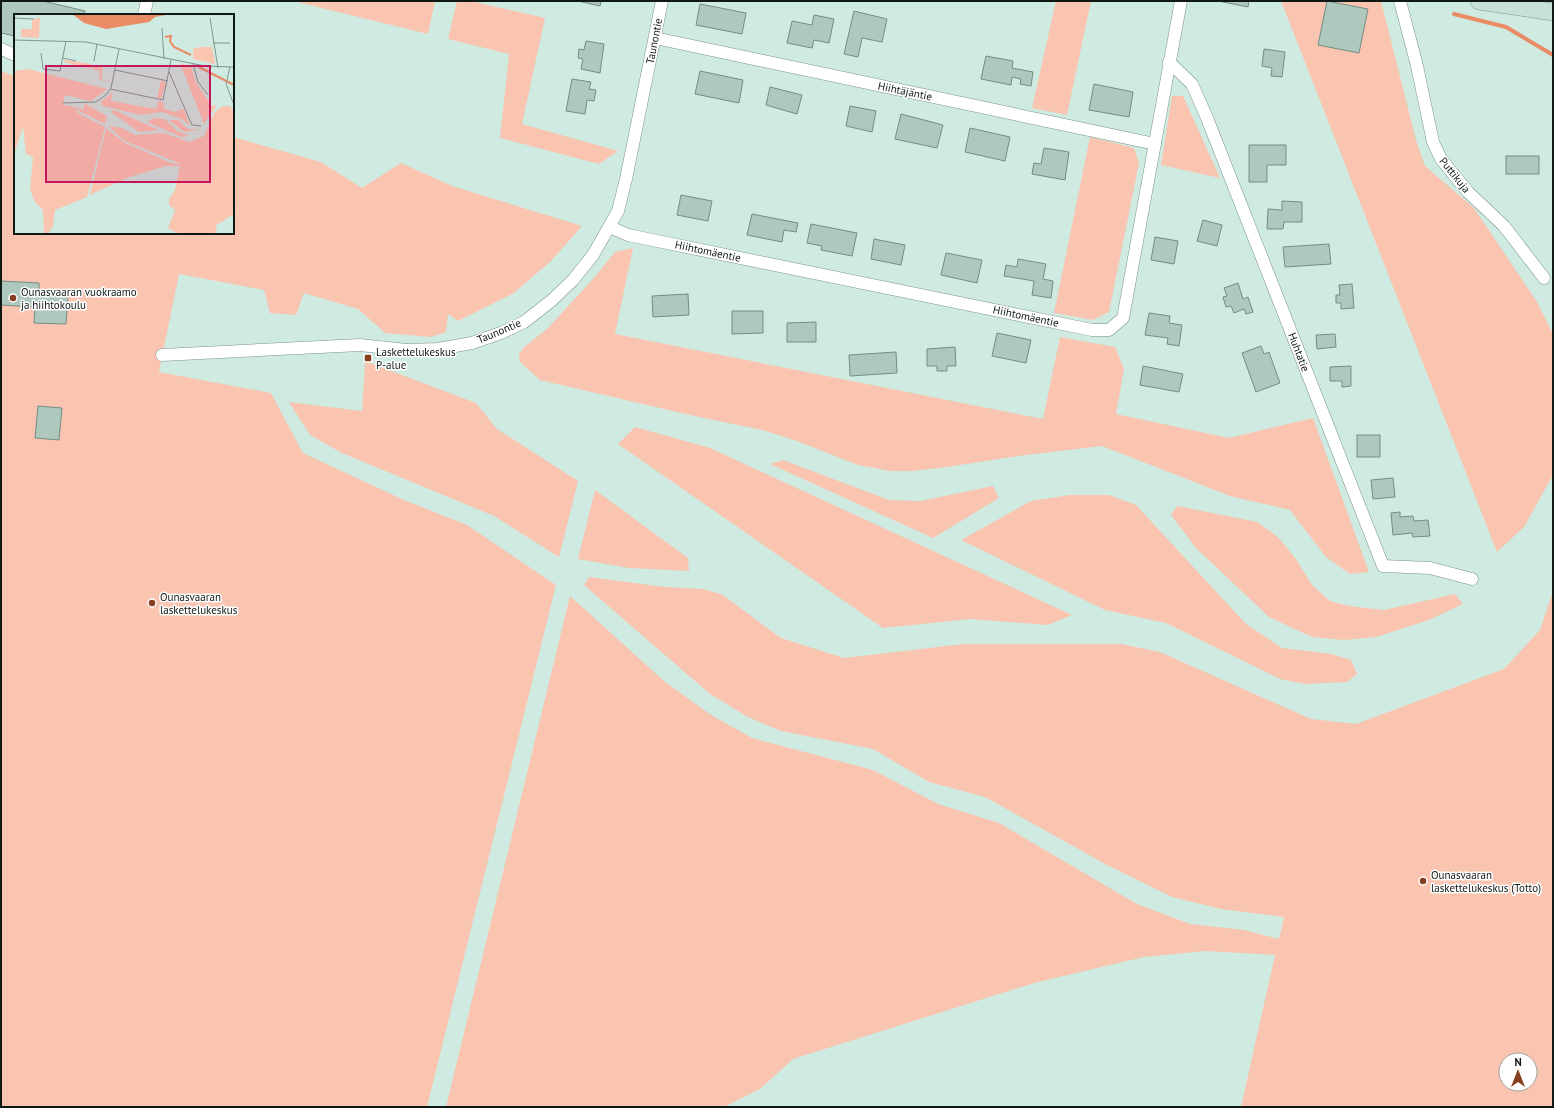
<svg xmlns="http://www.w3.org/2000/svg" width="1554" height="1108" font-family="'PT Sans',sans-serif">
	<rect width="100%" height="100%" fill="#cfeae0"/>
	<g fill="#f9c5b1" fill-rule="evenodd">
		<path d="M293,1H435L428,34Z"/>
		<path d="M457,1H470L545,18L522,124L618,151L599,164L500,138L509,54L448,39Z"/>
		<path d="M1056,1H1091L1067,115L1032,108Z"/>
		<path d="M1281,1H1381L1416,140L1425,166L1474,208L1537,302L1553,334V475L1524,527L1497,552Z"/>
		<path d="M1,71L15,76V233H233V137L321,162L362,188L401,163L452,186L582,226L551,261L514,293L458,321L448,314L446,332L431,337L385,333L358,309L304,293L296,315L270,313L264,290L179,274L159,372L271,393L303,453L404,500L467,525L556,585L427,1107H1Z"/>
		<path d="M1172,96H1183L1220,178L1161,165Z"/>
		<path d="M1090,137L1134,148L1139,163L1109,312L1093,320L1054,313Z"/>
		<path d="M633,248L615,334L1043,419L1060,337L1115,347L1124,369L1116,414L1229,438L1313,418L1369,572L1350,574L1326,557L1290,510L1230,496L1102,446L1018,456L947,467L913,471H890L858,465L797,441L766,431L690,415L540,380L520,362L519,354L523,348L548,328L593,279L615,252Z"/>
		<path d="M365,361L476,403L497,429L578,481L559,557L494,516L342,453L310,435L289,402L362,411Z"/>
		<path d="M635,427L710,448L1072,615L1048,625L970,619L883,628L618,444Z"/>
		<path d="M783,460L889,500L921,501L993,486L999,498L933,538L770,464Z"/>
		<path d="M595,490L688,558L689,571L629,568L578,559Z"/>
		<path d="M1070,495H1109L1136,505L1246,624L1282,648L1332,654L1351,660L1357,674L1347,682L1305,684L1280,679L1166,623L1105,610L961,540L1031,501Z"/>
		<path d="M1177,506L1257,522L1278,537L1296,559L1312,585L1330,601L1349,606L1384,610L1455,594L1463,604L1429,620L1376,637L1344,640L1312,637L1269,617L1196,548L1171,515Z"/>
		<path d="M589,577L665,587L704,589L723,595L781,638L844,658L963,644H1121L1160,652L1311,719L1356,724L1504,669L1540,630L1553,591V1107H1241L1275,955L1205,951L1144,957L1034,983L793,1059L760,1089L724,1107H446L570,596L664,681L711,715L752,738L873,770L938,804L999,823L1137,904L1190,924L1244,930L1279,939L1284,917L1221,909L1172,897L1107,865L985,797L929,782L873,749L781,731L748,717L710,694L584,585ZM1506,1060H1530V1084H1506Z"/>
	</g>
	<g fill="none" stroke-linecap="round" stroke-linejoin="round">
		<path stroke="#e98b65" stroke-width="4" d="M1454,14L1506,27L1553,55"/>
	</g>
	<g fill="#aec8be" stroke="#748d83">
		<path d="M1,1H43L85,11L84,15H15V36L1,33Z"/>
		<path d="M578,1H601L600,6Z"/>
		<path d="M1218,1H1249L1248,7Z"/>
		<path d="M1327,1L1368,9L1359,53L1318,45Z"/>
		<path d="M700,4L746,13L742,34L696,25Z"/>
		<path d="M854,11L887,19L882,42L862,38L858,57L844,54Z"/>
		<path d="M814,15L834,19L829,43L814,40L812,48L787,43L792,21L812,25Z"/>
		<path d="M586,41L604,44L600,73L581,69L583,59L578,58L579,49L584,50Z"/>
		<path d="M1264,49L1285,52L1282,77L1271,76L1272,68L1262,66Z"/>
		<path d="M986,56L1013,61L1012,68L1033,72L1031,86L1020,84L1021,79L1012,77L1011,85L981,79Z"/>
		<path d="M700,71L743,80L739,103L695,94Z"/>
		<path d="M572,79L591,82L589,89L596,90L594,101L587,100L585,114L566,111Z"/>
		<path d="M1094,84L1133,92L1129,117L1089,110Z"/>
		<path d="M770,87L802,95L797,114L766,105Z"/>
		<path d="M850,106L876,111L872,132L846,126Z"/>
		<path d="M901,114L943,125L937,148L895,139Z"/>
		<path d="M970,128L1010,137L1005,161L965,152Z"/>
		<path d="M1249,145H1286V165H1267V182H1249Z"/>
		<path d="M1044,148L1069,152L1065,180L1032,174L1034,163L1041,164Z"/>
		<rect x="1506" y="156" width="33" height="18"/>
		<path d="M681,195L712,201L708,221L677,215Z"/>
		<path d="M1282,201L1302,202V222H1284L1283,229H1267L1268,209L1282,210Z"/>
		<path d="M752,214L798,223L796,232L784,230L782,242L747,235Z"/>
		<path d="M1203,220L1222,225L1217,246L1197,241Z"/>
		<path d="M811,224L857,233L852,256L821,250L822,246L807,243Z"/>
		<path d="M1155,237L1178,241L1174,264L1151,260Z"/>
		<path d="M874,239L905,245L901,265L871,259Z"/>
		<path d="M1329,244L1331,264L1285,267L1283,247Z"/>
		<path d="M946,253L982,260L977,283L941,275Z"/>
		<path d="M1018,259L1046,264L1043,279L1053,281L1051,298L1032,295L1034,281L1004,276L1006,265L1017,267Z"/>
		<path d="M1,281L39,283V295L68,296L66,324L34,323L35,307L1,305Z"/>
		<path d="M1238,283L1243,299L1248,297L1253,312L1246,314L1244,309L1234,313L1231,306L1226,307L1223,297L1227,296L1224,288Z"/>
		<path d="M1352,284L1354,308L1341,309V303H1336V295H1340L1339,285Z"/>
		<path d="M688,294L689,315L653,317L652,296Z"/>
		<path d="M732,311H763V333L732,334Z"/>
		<path d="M1149,313L1170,316L1169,323L1182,325L1179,346L1167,344L1168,338L1145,335Z"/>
		<path d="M816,322V342H787V323Z"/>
		<path d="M997,333L1031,340L1026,363L992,356Z"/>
		<path d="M1335,334L1336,347L1317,349L1316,335Z"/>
		<path d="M1261,346L1264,354L1269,352L1280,383L1256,392L1242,353Z"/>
		<path d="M955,347L956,366H947V371H937V366H927V349Z"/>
		<path d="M896,352L897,373L850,376L849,355Z"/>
		<path d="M1143,366L1183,374L1179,392L1140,385Z"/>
		<path d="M1351,366V386L1342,387V381H1330V367Z"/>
		<path d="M38,406L62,408L59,440L35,438Z"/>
		<rect x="1357" y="435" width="23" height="22"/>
		<path d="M1393,478L1395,497L1373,499L1371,480Z"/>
		<path d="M1400,512V517L1413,516L1414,521L1428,520L1430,536L1413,537L1412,533L1393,535L1391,513Z"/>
	</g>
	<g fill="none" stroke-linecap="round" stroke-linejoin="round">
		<g stroke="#7b948b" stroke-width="13">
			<g id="street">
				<path d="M1400,1L1417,66L1433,142L1441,159L1468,192L1504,226L1544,278"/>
				<path d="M144,15L147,1"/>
				<path d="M655,38L1155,144"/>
				<path d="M1,49L15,55"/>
				<path d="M1169,62L1192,84L1207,118L1383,566L1430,568L1472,579"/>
				<path d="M610,227L628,235L1092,330H1109L1123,318L1181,1"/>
				<path d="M162,355L360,345L406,350L438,349L472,343L501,333L524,322L551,301L573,280L593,255L618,211L626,179L662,1"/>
			</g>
		</g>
		<g stroke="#7b948b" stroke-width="18">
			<path id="secondary" d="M1479,1L1553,12"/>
		</g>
		<use href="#street" stroke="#fff" stroke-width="12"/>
		<use href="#secondary" stroke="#c7e1d9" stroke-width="17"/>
	</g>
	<g fill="#863e1f" stroke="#fff" stroke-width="1.5">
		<circle cx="13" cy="298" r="4"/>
		<rect x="364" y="354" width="8" height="8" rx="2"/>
		<circle cx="152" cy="603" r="4"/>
		<circle cx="1423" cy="881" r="4"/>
	</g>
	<g text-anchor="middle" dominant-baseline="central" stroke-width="3" stroke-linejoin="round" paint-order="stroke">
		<g font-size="11" fill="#0f1815" stroke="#fff">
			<text transform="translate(654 41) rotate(-79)">Taunontie</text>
			<text transform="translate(905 91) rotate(12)">Hiihtäjäntie</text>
			<text transform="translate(1455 175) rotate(51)">Puttikuja</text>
			<text transform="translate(708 251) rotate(12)">Hiihtomäentie</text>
			<text transform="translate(1026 316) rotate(12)">Hiihtomäentie</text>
			<text transform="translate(499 331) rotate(-23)">Taunontie</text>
			<text transform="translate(1299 352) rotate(69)">Huhtatie</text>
		</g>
		<g font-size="11" fill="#0f1815" stroke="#fff" text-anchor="start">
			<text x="21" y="292">Ounasvaaran vuokraamo<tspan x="21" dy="13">ja hiihtokoulu</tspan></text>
			<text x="376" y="352">Laskettelukeskus<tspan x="376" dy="13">P-alue</tspan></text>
			<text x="160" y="597">Ounasvaaran<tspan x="160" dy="13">laskettelukeskus</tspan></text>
			<text x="1431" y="875">Ounasvaaran<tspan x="1431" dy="13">laskettelukeskus (Totto)</tspan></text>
		</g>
	</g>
	<g transform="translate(14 14)">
		<rect width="220" height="220" fill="#cfeae0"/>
		<path d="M26,3L25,24L7,23V15H18V6ZM186,33H198L201,50L179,45V35ZM50,46L78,50L77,55L50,48ZM166,49L177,52L182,69L198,92L203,91L190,110ZM80,51L89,53L87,65L97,67L85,66L86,57L79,56ZM14,55L93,75L77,87L51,81L49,91L61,93L64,99L91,113L73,183L41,196L39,212L34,220H30L29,196L20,187L16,174L19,143L12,140L9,112L0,141V57ZM147,66L152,69L147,85L143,84ZM99,78L97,87L142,95L144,87L149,88L150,95L161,98L170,95L176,112L168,105L148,98L126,101L89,92L87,88ZM70,89L93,102L91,110L65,97L62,94L70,95ZM209,92H216L220,98V200L201,212L203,215L201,220H165L154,214L161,196L155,191V185L161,176L166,152H152L115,163L76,181L92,114L111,129L157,149L167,150L111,127L94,112L108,114L121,121L150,119L175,128L190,122L200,99ZM99,96L107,99L145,116L125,118L97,98ZM140,104L151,105L163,117L175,122L167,123L133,108ZM155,106H164L174,115H186L170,118Z" fill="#f9c5b1"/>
		<path d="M58,0H157L141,3L135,8L92,15L70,9Z" fill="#e98b65"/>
		<path fill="none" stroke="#e98b65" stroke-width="2" d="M151,23L157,22L156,27L160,33L177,41M185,53L220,71"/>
		<path fill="none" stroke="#82968f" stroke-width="1" d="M0,4L20,5M196,4L204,54M148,14L150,45M0,26L72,28L191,52L220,53M199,29H216M27,39L29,55L46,57L52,27M49,44L62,47M80,47L83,30M179,50L184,68L194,81M216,53L212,70L220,91M101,56L154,67M155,58L178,111L187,112M96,75L149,86L157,46M49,89L82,88L92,81L97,74L105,35"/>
		<path fill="#c2185b" fill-opacity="0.15" stroke="#c2185b" stroke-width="2" d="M32,52H196V168H32Z"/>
		<rect width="220" height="220" fill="none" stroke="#0f1815" stroke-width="2"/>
	</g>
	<rect width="1554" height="1108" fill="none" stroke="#0f1815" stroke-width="4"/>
	<g transform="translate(1518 1072)"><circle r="19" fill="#ffffff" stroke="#9fa3a1"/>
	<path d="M0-3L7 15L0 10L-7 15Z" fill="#863e1f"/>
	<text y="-6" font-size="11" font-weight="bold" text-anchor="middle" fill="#0f1815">N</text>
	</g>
</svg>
